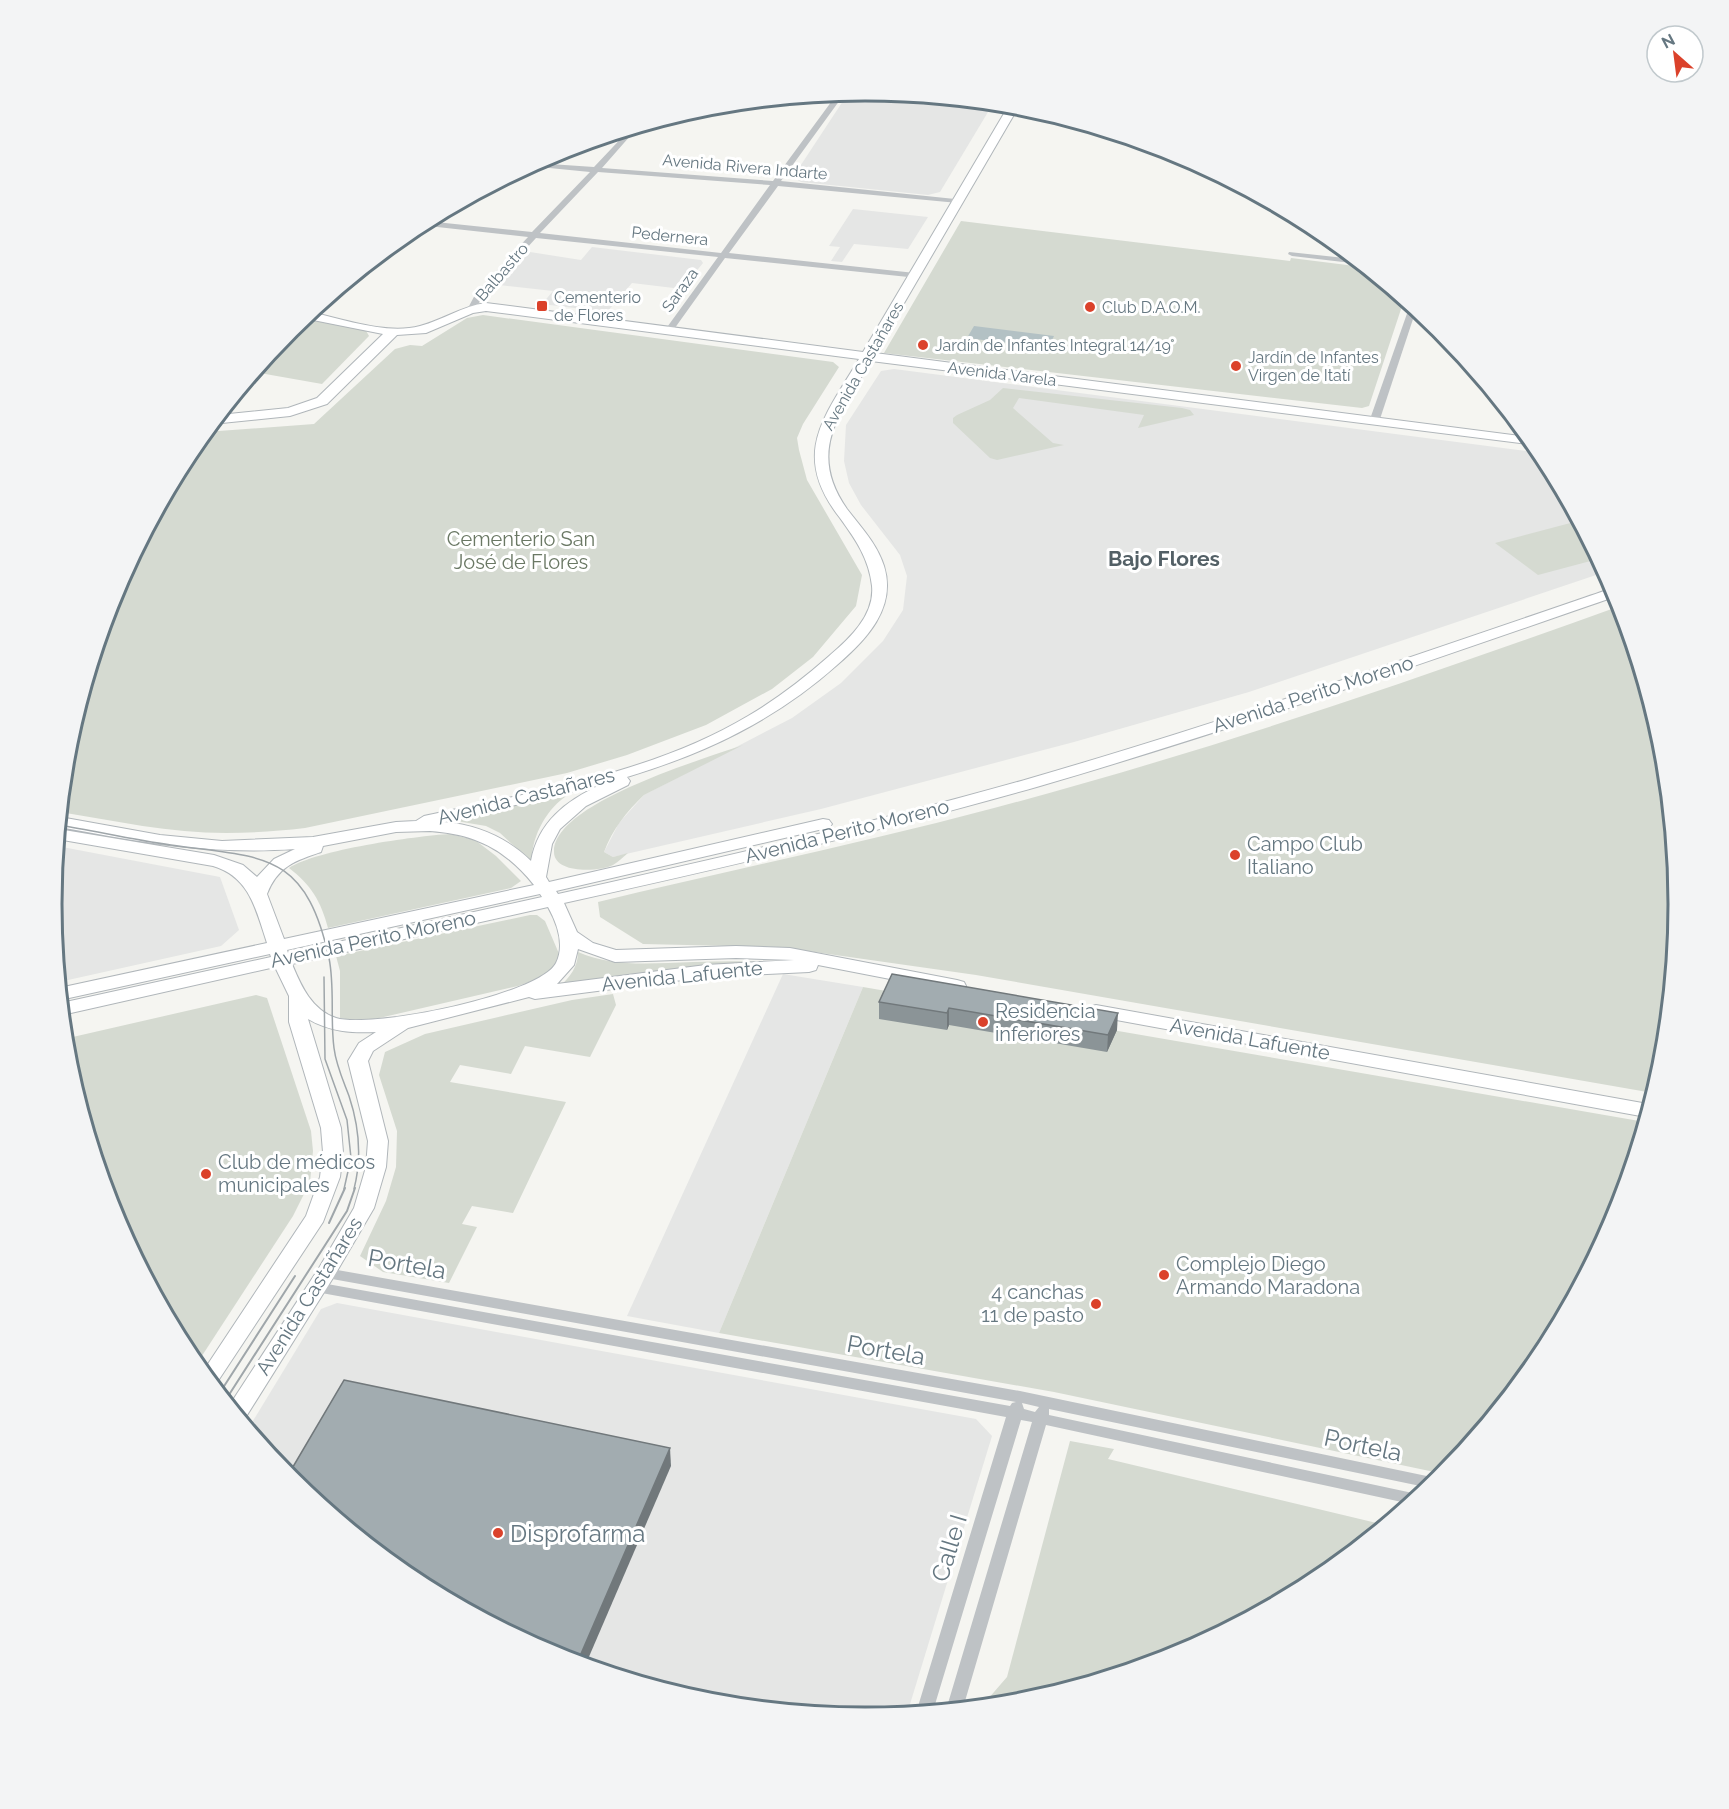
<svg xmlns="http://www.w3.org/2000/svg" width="1729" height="1809" font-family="Raleway,sans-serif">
	<rect width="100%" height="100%" fill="#f5f5f1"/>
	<g fill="#e5e6e5">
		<path d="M857,96L982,108L988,112L940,192L928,195L801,182L793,177L845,98Z"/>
		<path d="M853,209L928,217L908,249L854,244L842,262L831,261L840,247L829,246Z"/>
		<path d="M592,247L701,260L703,263L682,289L632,283L607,312L542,304L553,291L499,285L530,252L581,260Z"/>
		<path d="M894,369L1541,453L1605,572L1249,692L1074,742L821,809L613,857L604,852L619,823L644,795L792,718L841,683L883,641L903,610L907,576L900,555L861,505L849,483L844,461L846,425L881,371Z"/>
		<path d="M57,846L220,877L239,930L221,946L59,982L51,905Z"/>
		<path d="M783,974L863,987L719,1333L627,1316Z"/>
		<path d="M337,1303L976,1419L992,1436L907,1714L864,1718L705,1702L553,1656L289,1479L248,1429L321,1309Z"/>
	</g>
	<g fill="#d5dad1">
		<path d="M961,221L1290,261L1291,258L1363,267L1404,300L1369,406L1362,408L884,353Z"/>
		<path d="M483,315L833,362L839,367L803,424L797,438L799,450L807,480L862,575L856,606L813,657L772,689L706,725L627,755L567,773L305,828C279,831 253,833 226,833C170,833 115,821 60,812L67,745L113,593L188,452L205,432L314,424L395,349L410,345L422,346L467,318Z"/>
		<path d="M302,319L365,329L369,336L322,384L254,372L290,329Z"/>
		<path d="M1003,388L1182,408L1190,410L1194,415L1138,428L1144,415L1019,398L1013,408L1053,443L1064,445L997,460L990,458L953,423V418L957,415L990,400Z"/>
		<path d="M1578,521L1598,559L1538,575L1495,543Z"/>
		<path d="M1620,606L1662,746L1678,905L1662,1064L1653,1093L976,975L779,947L643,944L600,917L598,902C730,870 863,843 994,808C1206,752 1414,680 1620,606Z"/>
		<path d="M743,745L644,795C627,811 612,830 604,852L613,857L628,853C623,857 618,862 613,865C599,872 554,874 554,852C553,803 704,759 743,745Z"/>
		<path d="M564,793L568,795C548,807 532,835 532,859L529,860L500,833L486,826L450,820Z"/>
		<path d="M450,834L475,840L496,856L521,881L511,888L328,928C321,901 311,885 289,868C316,850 415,836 450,834Z"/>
		<path d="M530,915H537L545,921L560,956L558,964L548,975L518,986L362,1022L340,1018V971L336,956Z"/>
		<path d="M578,952C615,968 653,963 693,962C727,961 761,961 795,963L559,987C570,977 578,967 578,952Z"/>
		<path d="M863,987L1645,1122L1616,1216L1541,1357L1444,1474L1054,1392L719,1333Z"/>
		<path d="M613,994L616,1005L590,1057L525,1046L511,1074L460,1065L450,1082L566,1102L513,1213L472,1206L462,1224L477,1227L449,1283L383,1272L360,1256L386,1201L396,1167L397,1131L379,1075L385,1052L425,1034L572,1000Z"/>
		<path d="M256,995L267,998L311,1131L313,1151L310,1182L293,1216L196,1365L188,1356L113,1215L67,1063L64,1039Z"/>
		<path d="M1070,1441L1114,1449L1108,1459L1385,1525L1316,1581L1175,1656L1023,1702L981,1707L1007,1677Z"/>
	</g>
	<path fill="#b3c1c4" d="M974,326L1054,336L1048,348L967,338Z"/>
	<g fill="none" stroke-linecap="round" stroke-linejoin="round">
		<g stroke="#b0b6ba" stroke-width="2">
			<g id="secondary">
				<path d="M1009,105L1019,106L875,353L1528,437L1535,445L871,361C841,412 806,451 847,509C861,527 877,544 884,566C897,608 866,640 837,665C774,721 706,753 627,777L630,781L628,785L586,806L560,829L552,844L546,877L549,882L823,819L829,820L832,824L829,828L823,829L556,891L558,894C715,859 873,823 1028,779C1224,722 1417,655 1610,589L1613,588L1617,596C1426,662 1235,729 1040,786C883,831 723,868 564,903L577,932L593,943L616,950L736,946L790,948L957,980L964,982L966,986L964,990L957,992L818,965L816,970L809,972L706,977L535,999L529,997L408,1028L373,1051L368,1061L388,1141L386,1167L374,1208L333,1278L244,1420L241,1421L229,1406L319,1268L354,1208L366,1167L368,1141L348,1061L359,1043L376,1032C352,1033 330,1032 308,1019L341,1128L343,1152L340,1177L323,1222L214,1387L202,1373L306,1216L320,1177L323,1152L321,1128L289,1022V996L275,967L62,1015L61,1003L271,957L270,954L60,1000L59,988L267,943C256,910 250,877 213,866L57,839L58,829L214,855L243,865L257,877L274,859L295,849C211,855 141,842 59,827L60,817L160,835L222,841L313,837L396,822L416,821L424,816C532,792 651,774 748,716C777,699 803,679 828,657C848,640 875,616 872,586C869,559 856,540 840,518C790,454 824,418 859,359L486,311L473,313L426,333L397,335L327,404L290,416L212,424L219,415L288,408L317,398L383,334L303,318L310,312C344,319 386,335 420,326C443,320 462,306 486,303L863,352ZM600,785C566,801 538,822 531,861C506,837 478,825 444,822ZM430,831C475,834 505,849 534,885L284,939L267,894C278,866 295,861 321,852L323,846L396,832ZM540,894L542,897L288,953L287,950ZM548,907C557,923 565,945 556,963C540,995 371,1029 336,1018C312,1010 301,986 292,964ZM578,949L615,962L736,958L794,960L706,965L557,984L574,965Z"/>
				<path d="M1096,1005L1648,1104L1650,1105L1646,1117L1089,1015L1087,1011L1089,1007Z"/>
			</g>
		</g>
		<g fill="#bec2c5" fill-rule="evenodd">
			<path d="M845,93L781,181L955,199H958V203L778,186L729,253L915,273L919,276L918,278L725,258L672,332L669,333L665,330L718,257L536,238L483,296L475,310L472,311L468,308L476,293L528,237L419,225L426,221L532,232L590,172L529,166L535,163L594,167L629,130L638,127L602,168L773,181L837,94ZM598,172L770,185L721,253L540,233Z"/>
			<path d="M1289,252L1354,259L1360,264L1292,256L1288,254Z"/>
			<path d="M1410,305L1416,310L1379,422L1377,424H1371L1369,422Z"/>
			<path d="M326,1268L1020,1391L1441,1479L1430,1488L1049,1409V1415L1422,1495L1411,1504L1046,1425L963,1708L946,1710L1032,1422L1021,1420L933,1711L916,1713L1006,1417L316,1292L311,1291L309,1287L311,1283L316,1282L1010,1406L1012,1403L1016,1402L321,1277L319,1273L321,1269ZM1022,1403L1039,1407L1035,1412L1024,1409Z"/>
		</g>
		<use href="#secondary" fill="#fff" fill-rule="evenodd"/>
		<g stroke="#9fa6aa" stroke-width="1.5">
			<path d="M59,825C96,831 133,840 171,845C263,858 305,850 329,958C335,988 330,1018 334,1048C336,1065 343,1080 349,1096C359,1126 362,1158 354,1189"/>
			<path d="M324,977L325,1059L347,1120L351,1158L344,1189"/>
		</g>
		<g stroke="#9fa6aa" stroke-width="2">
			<path d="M329,1223L345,1188"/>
			<path d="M219,1394L295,1276"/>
			<path d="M225,1401L347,1211L355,1188"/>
		</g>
	</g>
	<path fill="#8b9497" d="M892,974L1117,1030L1107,1052L949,1025L947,1030L879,1019V1002Z"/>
	<g fill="#71787b">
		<path d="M949,1008V1025L947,1030V1013Z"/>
		<path d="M1118,1013L1117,1030L1107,1052L1108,1035Z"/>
		<path d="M670,1448L671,1466L585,1666L577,1663Z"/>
	</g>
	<g fill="#a2acb0" stroke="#71787b" stroke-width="1.5">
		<path d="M892,974L1118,1013L1108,1035L949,1008L947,1013L879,1002Z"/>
		<path d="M344,1380L670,1448L577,1663L553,1656L412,1581L289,1479L287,1477Z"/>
	</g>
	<g fill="#db422b" stroke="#fff" stroke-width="2">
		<rect x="536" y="300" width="12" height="12" rx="3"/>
		<circle cx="1090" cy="307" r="6"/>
		<circle cx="923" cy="345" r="6"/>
		<circle cx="1236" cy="366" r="6"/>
		<circle cx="1235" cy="855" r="6"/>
		<circle cx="983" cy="1022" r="6"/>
		<circle cx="206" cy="1174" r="6"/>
		<circle cx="1164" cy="1275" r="6"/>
		<circle cx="1096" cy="1304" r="6"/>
		<circle cx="498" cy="1533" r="6"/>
	</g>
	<g text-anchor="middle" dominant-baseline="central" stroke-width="6" stroke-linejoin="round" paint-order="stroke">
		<g font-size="16" fill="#657781" stroke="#fff">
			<text transform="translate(745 167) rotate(5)">Avenida Rivera Indarte</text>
			<text transform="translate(670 236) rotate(6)">Pedernera</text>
			<text transform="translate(502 272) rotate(-49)">Balbastro</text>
			<text transform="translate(680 290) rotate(-54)">Saraza</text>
			<text transform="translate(863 366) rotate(-60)">Avenida Castañares</text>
			<text transform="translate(1002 374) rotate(7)">Avenida Varela</text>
		</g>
		<g font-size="16" fill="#657781" stroke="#fff" text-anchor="start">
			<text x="554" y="297">Cementerio<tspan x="554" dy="18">de Flores</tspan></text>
			<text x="1102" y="307">Club D.A.O.M.</text>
			<text x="935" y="345">Jardín de Infantes Integral 14/19°</text>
			<text x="1248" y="357">Jardín de Infantes<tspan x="1248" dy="18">Virgen de Itatí</tspan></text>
		</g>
		<g font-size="20" fill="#6a7864" stroke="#fff">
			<text x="521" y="539">Cementerio San<tspan x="521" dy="23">José de Flores</tspan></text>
		</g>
		<g font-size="20" fill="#657781" stroke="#fff">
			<text transform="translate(1313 694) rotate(-18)">Avenida Perito Moreno</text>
			<text transform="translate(526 796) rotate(-14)">Avenida Castañares</text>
			<text transform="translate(847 831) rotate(-14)">Avenida Perito Moreno</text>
			<text transform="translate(373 939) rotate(-12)">Avenida Perito Moreno</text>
			<text transform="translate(682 976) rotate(-6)">Avenida Lafuente</text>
			<text transform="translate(1250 1039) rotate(10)">Avenida Lafuente</text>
			<text transform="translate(309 1296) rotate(-58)">Avenida Castañares</text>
		</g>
		<g font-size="20" fill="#657781" stroke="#fff" text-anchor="start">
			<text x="1247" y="844">Campo Club<tspan x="1247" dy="23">Italiano</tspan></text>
			<text x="995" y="1011">Residencia<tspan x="995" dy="23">inferiores</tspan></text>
			<text x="218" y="1162">Club de médicos<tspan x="218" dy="23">municipales</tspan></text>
			<text x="1176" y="1264">Complejo Diego<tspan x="1176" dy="23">Armando Maradona</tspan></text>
			<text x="1084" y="1292" text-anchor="end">4 canchas<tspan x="1084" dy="23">11 de pasto</tspan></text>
		</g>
		<g font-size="21" font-weight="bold" fill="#536066" stroke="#fff">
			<text x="1164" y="558">Bajo Flores</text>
		</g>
		<g font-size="24" fill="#657781" stroke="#fff">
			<text transform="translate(407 1264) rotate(10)">Portela</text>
			<text transform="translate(886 1350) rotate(10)">Portela</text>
			<text transform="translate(1363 1445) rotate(12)">Portela</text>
			<text transform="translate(949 1548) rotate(-73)">Calle I</text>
		</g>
		<g font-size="24" fill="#657781" stroke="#fff" text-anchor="start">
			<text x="510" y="1533">Disprofarma</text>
		</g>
	</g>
	<path d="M0 0H1729V1809H0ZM62 904a803 803 0 1 1 1606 0a803 803 0 1 1-1606 0Z" fill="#f3f4f5" fill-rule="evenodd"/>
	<path fill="none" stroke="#657781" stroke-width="3" d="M62 904a803 803 0 1 1 1606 0a803 803 0 1 1-1606 0Z"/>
	<g transform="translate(1675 54) rotate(332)"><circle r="28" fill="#ffffff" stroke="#c1c9cd" stroke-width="1.5"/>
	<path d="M0-4.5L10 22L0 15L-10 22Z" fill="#db422b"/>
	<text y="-9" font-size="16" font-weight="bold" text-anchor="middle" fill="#657781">N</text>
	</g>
</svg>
